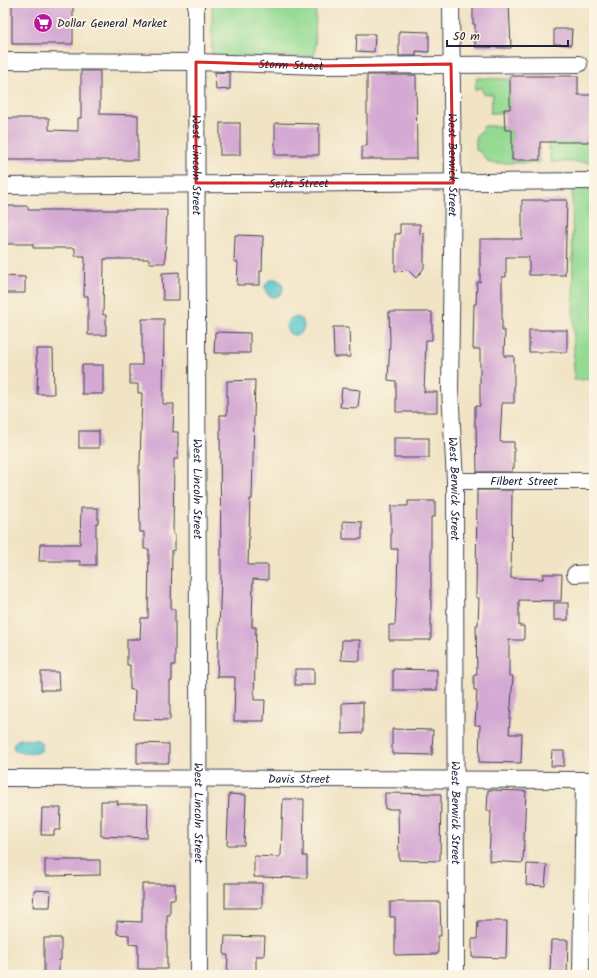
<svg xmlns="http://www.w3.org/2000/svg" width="597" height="978" font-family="Kalam,sans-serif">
	<rect width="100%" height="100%" fill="#fcf5e5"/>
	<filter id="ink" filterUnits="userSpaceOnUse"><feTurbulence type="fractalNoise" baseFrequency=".025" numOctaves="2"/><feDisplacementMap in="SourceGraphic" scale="8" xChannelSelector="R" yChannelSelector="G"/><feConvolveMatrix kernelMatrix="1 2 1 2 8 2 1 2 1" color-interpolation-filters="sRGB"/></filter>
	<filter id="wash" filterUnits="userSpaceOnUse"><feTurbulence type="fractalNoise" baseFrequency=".012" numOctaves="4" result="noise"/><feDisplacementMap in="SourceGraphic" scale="16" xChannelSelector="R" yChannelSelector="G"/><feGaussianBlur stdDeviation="0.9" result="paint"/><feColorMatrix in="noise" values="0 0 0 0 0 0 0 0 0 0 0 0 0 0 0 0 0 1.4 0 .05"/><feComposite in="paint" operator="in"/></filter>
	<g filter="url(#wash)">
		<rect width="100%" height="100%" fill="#f1e4c5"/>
		<g fill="#94da93" stroke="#5b7e67">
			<path d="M212,3H316L315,54L310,57H212Z"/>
			<path d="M477,78L510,79V109H505L504,113H490L493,94H483L481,87L475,90Z"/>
			<path d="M484,126H505V129L512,130V160H540L539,163H489L480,152L476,150V135L481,132Z"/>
			<path d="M548,142H594V162H551Z"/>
			<path d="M572,181H594V379L574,380Z"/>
		</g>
		<g fill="#58c6cc" stroke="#3d7484">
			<circle cx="274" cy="288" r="9"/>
			<circle cx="295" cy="326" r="9"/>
			<path d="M19,739L38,740L42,744L41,751C35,755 20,754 14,750L13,744Z"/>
		</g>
		<g id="blocks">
			<g fill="#d4a9d3">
				<rect x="12" y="3" width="61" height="41"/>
				<path d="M473,3H509L511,48L475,47V24H473Z"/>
				<path d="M554,29H572L571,45L554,44Z"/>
				<path d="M399,31L429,32V52L416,51V56H399Z"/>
				<path d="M357,34H375L374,52L356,51Z"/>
				<path d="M81,71H100V114L138,115V160H6V156H3V123H7V118H49V130L78,131V118H81Z"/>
				<path d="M215,72L230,73V89L216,90Z"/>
				<path d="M367,75H416L417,159H362V146H367Z"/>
				<path d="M510,76H578V95H594V142H540V160H512V130H505L504,109H510Z"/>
				<rect x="220" y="123" width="20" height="32"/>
				<path d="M275,123L319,124V155H275Z"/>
				<path d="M522,200H567L565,275H529V257H506V277H502V331H505L504,356H514V403H502L500,442H514V468H512V472H477L476,426H475V406H480V349H473L474,304H476L477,282H480V239H522Z"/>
				<path d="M6,206H28V210H167L165,263H149V259H104L103,315H106V335H88V296H84L85,256H75V248H33V244H5Z"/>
				<path d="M400,224H420V234L424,233V268L416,278L408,270L395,271V234H400Z"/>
				<path d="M235,235L263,236L262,271H260V285H237L238,262H234Z"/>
				<path d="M179,272V300H163L162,273Z"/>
				<path d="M3,276L25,277V293H3Z"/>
				<path d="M389,312H432V340H426L424,392H437V412H396V381L388,380L390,340Z"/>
				<path d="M142,319H164L163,404H174L173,432H178V459H174L173,534L175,535V550H172L171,609H175V665H172V681H170V720L134,719L135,690H130V665H127V639H140L141,618H148L149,549H144V532H140L139,465H140L142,393H138V384H130V365H142Z"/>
				<path d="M333,327H349L350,357H334Z"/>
				<rect x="529" y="330" width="38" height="22"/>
				<path d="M215,332L250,333V353H214Z"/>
				<path d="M36,349H53L54,394H37L38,367H37Z"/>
				<rect x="82" y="365" width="21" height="29"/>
				<path d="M255,380L252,499H250L248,565H268V580L253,579L252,627H256L254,700H265L264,721H234L235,677H217L221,579L220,415H227V381Z"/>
				<path d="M342,388L360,390L358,408L340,407Z"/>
				<rect x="79" y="431" width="20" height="17"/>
				<rect x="394" y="438" width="35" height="20"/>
				<path d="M477,490H512L511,578L543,579V574H562L561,601L519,600V626H524V640H509V676H513L509,734H522L521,763L479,762L480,725H475L477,690H474V675H477L476,625H478L479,598H476Z"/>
				<path d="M408,501H435V517H431V640H389V625H395L397,588L398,549H391V506H408Z"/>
				<path d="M81,508H98V523H96V565H80V561H39L40,544H80Z"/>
				<path d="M343,521L362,522V539H343Z"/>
				<rect x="554" y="603" width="14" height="17"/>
				<path d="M342,640H360V661L341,660Z"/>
				<rect x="295" y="669" width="19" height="16"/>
				<path d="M393,669L437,670V690H393Z"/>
				<path d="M41,672H58L59,690H41Z"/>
				<path d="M363,702V733L342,734V703Z"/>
				<path d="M392,729L433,730L432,755L392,754Z"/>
				<path d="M137,743L169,744V763H137Z"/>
				<path d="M552,751H564V766H551Z"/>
				<path d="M488,790L526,791L523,863L489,861L491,811H487Z"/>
				<path d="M385,793L441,794L440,861L399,860L398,809H385Z"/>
				<path d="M229,794L246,795L244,845H227Z"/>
				<path d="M283,799H304L303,856H307V878L254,877V856L279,857L281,855Z"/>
				<path d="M101,801H118L117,804H148L147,838L101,836Z"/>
				<path d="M42,808H61L60,830H54V835H41Z"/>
				<path d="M45,860H100V875L45,876Z"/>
				<path d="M527,864L547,865L545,886L526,885Z"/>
				<rect x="225" y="883" width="37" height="25"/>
				<path d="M142,884H175V899H170V915H167V969H138V945L129,944V935L117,934V921L142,922Z"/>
				<path d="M34,890L51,891L50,907H33Z"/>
				<path d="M390,902H440L441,936H438V954L395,955V917H390Z"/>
				<path d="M478,921H507L506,958L472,957V939H477Z"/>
				<path d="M225,936L265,937L264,956H256V975H227L228,955H224Z"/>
				<path d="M44,938H61V960H59V975H44Z"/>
				<path d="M551,940H568L567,975H550Z"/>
			</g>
		</g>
	</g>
	<g filter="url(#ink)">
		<use href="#blocks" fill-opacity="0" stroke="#413f50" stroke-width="1"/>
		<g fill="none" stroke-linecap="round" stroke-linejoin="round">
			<g stroke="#413f50" stroke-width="18">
				<g id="minor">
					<path id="s1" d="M196,3L199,975"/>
					<path id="s2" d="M451,3L453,183L450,389L455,481L456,975"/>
					<path id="s3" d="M3,61L196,62L321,66L579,64"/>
					<path id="s4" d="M3,186L594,181"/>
					<path id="s5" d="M455,481H594"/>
					<path d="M575,574L594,573"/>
					<path id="s6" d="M3,778L594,780"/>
					<path d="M581,975L584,780"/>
				</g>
			</g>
			<use href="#minor" stroke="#fff" stroke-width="16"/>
		</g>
	</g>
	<path fill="none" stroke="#d62828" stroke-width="3" stroke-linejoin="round" d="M196,62L321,66L451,64L453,183H196Z"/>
	<defs>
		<g id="supermarket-disc" transform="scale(1)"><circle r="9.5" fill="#b5179e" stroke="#fcf5e5"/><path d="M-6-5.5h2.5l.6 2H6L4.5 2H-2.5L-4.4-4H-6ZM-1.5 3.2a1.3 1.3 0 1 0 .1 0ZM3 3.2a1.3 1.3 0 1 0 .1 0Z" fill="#fff"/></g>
	</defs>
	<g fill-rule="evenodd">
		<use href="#supermarket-disc" x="43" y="23"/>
	</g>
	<g text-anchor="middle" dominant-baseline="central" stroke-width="4" stroke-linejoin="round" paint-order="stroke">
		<g font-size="12" fill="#22223b" stroke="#fcf5e5" text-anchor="start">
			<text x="57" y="23">Dollar General Market</text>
		</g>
		<g font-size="12" fill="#22223b" stroke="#fcf5e5">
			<text stroke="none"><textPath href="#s3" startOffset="288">Storm Street</textPath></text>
			<text stroke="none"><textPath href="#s1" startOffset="162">West Lincoln Street</textPath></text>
			<text stroke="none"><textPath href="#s2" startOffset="162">West Berwick Street</textPath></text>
			<text stroke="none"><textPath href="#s4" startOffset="296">Seitz Street</textPath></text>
			<text stroke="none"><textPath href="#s5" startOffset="69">Filbert Street</textPath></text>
			<text stroke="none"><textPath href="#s1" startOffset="486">West Lincoln Street</textPath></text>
			<text stroke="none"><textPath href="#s2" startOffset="486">West Berwick Street</textPath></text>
			<text stroke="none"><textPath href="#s6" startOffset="296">Davis Street</textPath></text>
			<text stroke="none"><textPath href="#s1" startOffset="810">West Lincoln Street</textPath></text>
			<text stroke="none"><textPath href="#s2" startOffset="810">West Berwick Street</textPath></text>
		</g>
	</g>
	<rect width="597" height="978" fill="none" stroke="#fcf5e5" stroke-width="16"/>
	<path d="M447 40v6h121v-6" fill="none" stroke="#22223b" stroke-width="2"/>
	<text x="453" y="40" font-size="12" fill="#22223b" stroke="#fcf5e5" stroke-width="3" paint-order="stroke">50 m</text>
</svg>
